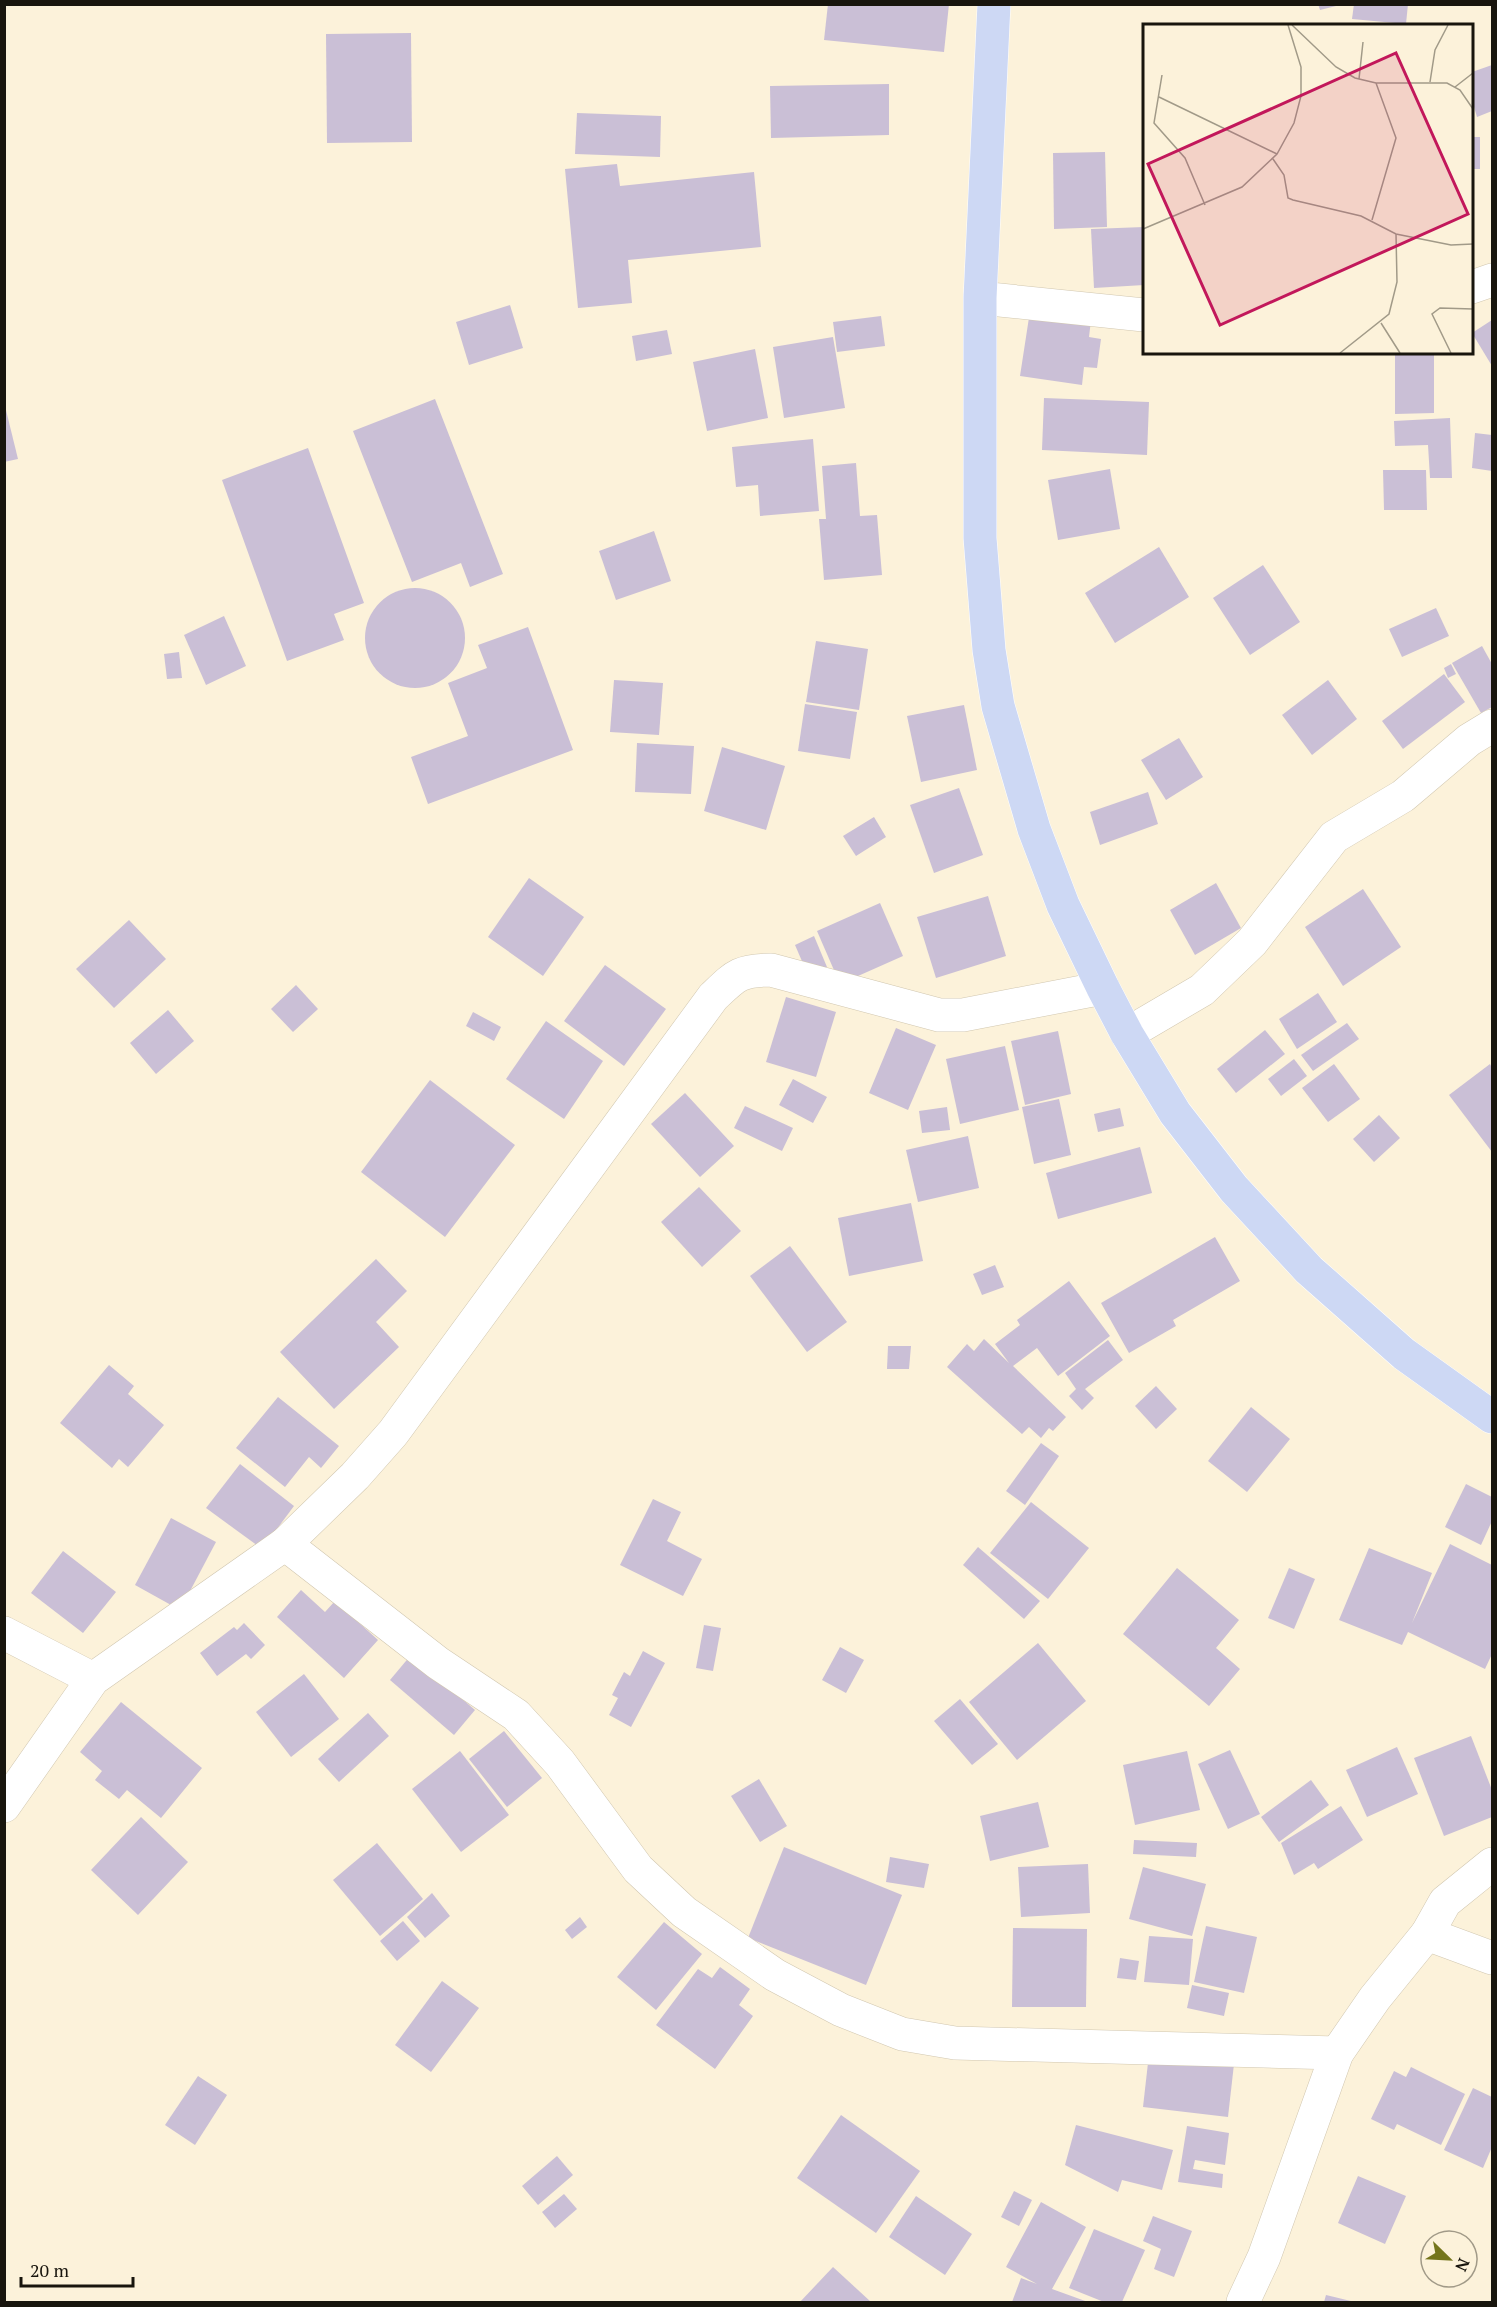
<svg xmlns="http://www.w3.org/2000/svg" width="1497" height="2307" font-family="'PT Serif',serif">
	<rect width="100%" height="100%" fill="#fcf2da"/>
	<g fill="#cabfd6">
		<path d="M828,4H949L944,52L824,40Z"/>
		<path d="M1318,4H1340V5L1320,10Z"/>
		<path d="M1354,4H1408L1406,24L1352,19Z"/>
		<path d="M411,33L412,142L327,143L326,34Z"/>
		<path d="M1492,65V111L1477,117L1472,100V72Z"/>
		<path d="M889,84V135L771,138L770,86Z"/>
		<path d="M577,113L661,116L660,157L575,154Z"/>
		<rect x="1472" y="137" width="8" height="32"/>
		<path d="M1105,152L1107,227L1054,229L1053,153Z"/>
		<path d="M617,164L620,186L754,172L761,247L628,260L632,303L578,308L565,169Z"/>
		<path d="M1144,227V285L1094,288L1091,229Z"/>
		<path d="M510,305L523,348L469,365L456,322Z"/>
		<path d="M1030,311L1091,320L1089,337L1101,339L1097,368L1084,367L1082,385L1020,376Z"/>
		<path d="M881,316L885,346L837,352L833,322Z"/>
		<path d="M1492,320V366L1472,333Z"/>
		<path d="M667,330L672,354L636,361L632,336Z"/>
		<path d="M833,337L845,408L784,418L773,347Z"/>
		<path d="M755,349L768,418L707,431L693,362Z"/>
		<path d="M1395,352H1434V413L1395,414Z"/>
		<path d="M1044,398L1149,402L1147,455L1042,450Z"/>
		<path d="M435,399L503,574L470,587L461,563L412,582L353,431Z"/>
		<path d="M4,402L18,459L4,462Z"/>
		<path d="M1450,418L1452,478H1430L1428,445L1395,446L1394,421Z"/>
		<path d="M1475,433L1492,435V471L1472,468Z"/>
		<path d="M813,439L819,511L760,516L758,485L736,487L732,447Z"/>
		<path d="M308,448L364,603L334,614L344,640L287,661L222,480Z"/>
		<path d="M856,463L860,516L877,515L882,575L824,580L819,519H826L822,466Z"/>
		<path d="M1110,469L1120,529L1058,540L1048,480Z"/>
		<path d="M1383,470H1426L1427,510H1384Z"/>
		<path d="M654,531L671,581L616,600L599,551Z"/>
		<path d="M1159,547L1189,597L1115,643L1085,593Z"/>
		<path d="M1263,565L1300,622L1250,655L1213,598Z"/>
		<circle cx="415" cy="638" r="50"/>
		<path d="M1436,608L1449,636L1402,657L1389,629Z"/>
		<path d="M224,616L246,666L206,685L184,635Z"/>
		<path d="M528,627L573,750L428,804L411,757L468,736L448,683L487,668L478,645Z"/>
		<path d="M816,641L868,649L859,710L806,702Z"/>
		<path d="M1482,646L1492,664V707L1481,713L1452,663Z"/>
		<path d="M179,652L182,678L167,679L164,654Z"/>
		<path d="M1451,664L1456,674L1448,678L1444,668Z"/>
		<path d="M1444,674L1465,702L1403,749L1382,721Z"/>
		<path d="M614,680L663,683L659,735L610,732Z"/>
		<path d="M1328,680L1357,719L1312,755L1282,715Z"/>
		<path d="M805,704L857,712L850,759L798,751Z"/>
		<path d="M964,705L977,770L921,782L907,716Z"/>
		<path d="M1179,738L1203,777L1166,800L1141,760Z"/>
		<path d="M637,743L694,746L691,794L635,792Z"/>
		<path d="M722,747L785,766L766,830L704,811Z"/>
		<path d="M959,788L983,855L934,873L910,805Z"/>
		<path d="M1148,792L1158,824L1100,845L1090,812Z"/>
		<path d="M874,817L886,837L856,856L843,836Z"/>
		<path d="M529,878L584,917L543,976L488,937Z"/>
		<path d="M1216,883L1241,928L1195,955L1170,910Z"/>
		<path d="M1363,889L1401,947L1343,986L1305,927Z"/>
		<path d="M988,896L1006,956L936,978L917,917Z"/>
		<path d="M880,903L903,956L840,984L817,931Z"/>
		<path d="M129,920L166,959L114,1008L76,969Z"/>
		<path d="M814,936L827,967L808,975L795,945Z"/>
		<path d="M605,965L666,1009L624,1066L564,1021Z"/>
		<path d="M296,985L318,1009L293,1032L271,1009Z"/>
		<path d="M1318,993L1337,1022L1297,1049L1279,1019Z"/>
		<path d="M786,997L836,1012L816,1077L766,1062Z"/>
		<path d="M168,1010L194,1041L156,1074L130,1043Z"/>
		<path d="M473,1012L501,1027L494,1041L466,1026Z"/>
		<path d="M546,1021L603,1061L564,1119L506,1079Z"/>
		<path d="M1347,1023L1359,1039L1313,1071L1301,1055Z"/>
		<path d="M896,1028L936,1045L908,1110L869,1093Z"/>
		<path d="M1265,1030L1285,1054L1236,1093L1217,1069Z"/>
		<path d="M1058,1031L1071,1094L1025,1105L1011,1041Z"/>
		<path d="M1005,1046L1019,1110L960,1124L946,1059Z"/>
		<path d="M1294,1059L1307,1076L1281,1096L1268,1079Z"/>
		<path d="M1334,1064L1360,1099L1328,1122L1302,1088Z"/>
		<path d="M1490,1064L1492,1068V1152L1449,1095Z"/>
		<path d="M793,1079L827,1097L813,1123L779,1105Z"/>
		<path d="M430,1080L515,1145L445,1237L361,1172Z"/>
		<path d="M685,1093L734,1146L700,1177L651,1124Z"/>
		<path d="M1059,1099L1071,1155L1034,1164L1022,1107Z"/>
		<path d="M745,1106L793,1128L782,1151L734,1128Z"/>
		<path d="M947,1107L950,1130L922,1133L919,1111Z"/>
		<path d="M1120,1108L1124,1126L1098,1132L1094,1114Z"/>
		<path d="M1379,1115L1400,1138L1374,1162L1353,1139Z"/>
		<path d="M968,1136L979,1188L918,1202L906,1150Z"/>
		<path d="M1140,1147L1152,1193L1058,1219L1046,1173Z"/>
		<path d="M699,1187L741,1231L702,1267L661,1222Z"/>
		<path d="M911,1203L923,1261L849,1276L838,1218Z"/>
		<path d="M1215,1237L1240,1281L1173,1320L1176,1326L1129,1353L1101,1303Z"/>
		<path d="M790,1246L847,1322L807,1352L750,1276Z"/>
		<path d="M376,1259L407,1291L376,1322L399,1347L334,1409L280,1352Z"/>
		<path d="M995,1265L1004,1287L982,1295L973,1274Z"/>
		<path d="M1069,1281L1110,1336L1058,1376L1037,1348L1013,1366L1066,1417L1053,1431L1049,1428L1041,1438L1029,1427L1022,1434L947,1367L967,1344L974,1351L984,1339L1009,1363L995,1344L1020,1325L1017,1320Z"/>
		<path d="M1108,1340L1123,1360L1085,1389L1094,1398L1082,1410L1069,1396L1076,1389L1065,1373Z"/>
		<path d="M888,1346H911L909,1369H887Z"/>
		<path d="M109,1365L134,1386L128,1394L164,1425L128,1467L119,1459L112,1468L60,1423Z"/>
		<path d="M1156,1386L1177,1409L1156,1429L1135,1406Z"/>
		<path d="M278,1397L339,1446L321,1468L309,1457L285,1487L236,1448Z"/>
		<path d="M1251,1407L1290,1439L1247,1492L1208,1461Z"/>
		<path d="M1041,1443L1059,1456L1025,1505L1006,1491Z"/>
		<path d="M240,1464L294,1506L262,1549L206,1508Z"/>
		<path d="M1466,1484L1492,1497V1521L1481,1545L1445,1527Z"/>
		<path d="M653,1499L681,1512L667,1541L702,1559L683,1596L620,1565Z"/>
		<path d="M1031,1502L1089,1548L1048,1599L990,1553Z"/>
		<path d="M171,1518L216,1542L180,1610L135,1585Z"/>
		<path d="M1450,1544L1492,1565V1654L1485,1669L1408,1632L1402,1645L1339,1620L1369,1548L1432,1573L1412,1623Z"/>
		<path d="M978,1547L1040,1601L1024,1619L963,1565Z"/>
		<path d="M63,1551L116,1592L83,1633L31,1593Z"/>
		<path d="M1177,1568L1239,1620L1216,1648L1240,1669L1209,1706L1123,1634Z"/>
		<path d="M1289,1568L1315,1579L1294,1629L1268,1618Z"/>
		<path d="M301,1590L325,1612L335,1601L378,1640L344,1678L277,1617Z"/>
		<path d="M244,1623L265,1645L251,1659L246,1654L217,1676L200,1653L234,1627L237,1630Z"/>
		<path d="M704,1625L721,1628L713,1671L696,1668Z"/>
		<path d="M1038,1643L1086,1701L1017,1760L969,1702Z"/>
		<path d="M840,1647L864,1660L846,1693L822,1680Z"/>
		<path d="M643,1651L665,1663L631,1727L609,1715L618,1698L612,1695L624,1672L630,1676Z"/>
		<path d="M411,1655L475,1710L454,1735L390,1680Z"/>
		<path d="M304,1674L339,1719L291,1757L256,1712Z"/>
		<path d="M960,1699L998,1744L972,1765L934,1721Z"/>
		<path d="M121,1702L202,1768L161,1818L127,1790L119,1799L95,1780L102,1771L80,1752Z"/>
		<path d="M368,1713L389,1736L339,1782L318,1759Z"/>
		<path d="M504,1731L542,1778L507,1807L469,1759Z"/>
		<path d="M1471,1736L1492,1790V1817L1444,1836L1414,1758Z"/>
		<path d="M1397,1747L1418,1794L1367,1817L1346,1770Z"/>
		<path d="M1230,1750L1260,1814L1228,1829L1198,1764Z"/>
		<path d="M460,1751L509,1815L461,1852L412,1789Z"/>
		<path d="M1187,1751L1200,1810L1135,1825L1123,1765Z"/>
		<path d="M759,1779L787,1826L760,1842L731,1796Z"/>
		<path d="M1311,1780L1329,1805L1279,1842L1261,1817Z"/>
		<path d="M1038,1802L1049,1847L990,1861L980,1816Z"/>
		<path d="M1341,1806L1363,1840L1318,1869L1314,1863L1294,1875L1281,1843Z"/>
		<path d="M141,1817L188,1862L138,1915L91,1870Z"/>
		<path d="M1134,1840L1197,1843L1196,1857L1133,1854Z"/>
		<path d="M377,1843L423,1899L380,1936L333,1880Z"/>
		<path d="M784,1847L902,1895L866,1985L748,1938Z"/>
		<path d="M890,1857L929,1864L924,1888L886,1882Z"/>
		<path d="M1088,1864L1090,1913L1021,1917L1018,1867Z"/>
		<path d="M1143,1867L1206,1884L1192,1936L1129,1919Z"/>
		<path d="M432,1893L450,1916L425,1938L407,1917Z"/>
		<path d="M580,1917L587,1927L572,1939L565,1930Z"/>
		<path d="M403,1921L420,1941L397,1961L380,1941Z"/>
		<path d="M664,1922L702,1954L656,2010L617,1977Z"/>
		<path d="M1206,1926L1257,1937L1244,1993L1194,1982Z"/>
		<path d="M1013,1928L1087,1929L1086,2007H1012Z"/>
		<path d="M1149,1936L1193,1939L1189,1985L1144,1982Z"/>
		<path d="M1120,1958L1139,1961L1136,1980L1117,1978Z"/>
		<path d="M720,1967L750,1989L739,2005L753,2016L715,2069L656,2025L698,1969L712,1978Z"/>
		<path d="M442,1981L479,2008L431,2072L395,2045Z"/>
		<path d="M1192,1985L1229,1993L1224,2016L1187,2008Z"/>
		<path d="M1149,2054L1234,2064L1228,2117L1143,2107Z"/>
		<path d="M1411,2067L1465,2094L1441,2145L1397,2124L1394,2130L1371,2119L1394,2071L1406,2077Z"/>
		<path d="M198,2076L227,2095L195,2145L165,2125Z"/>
		<path d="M1473,2088L1492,2097V2147L1483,2168L1444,2150Z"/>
		<path d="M841,2115L920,2171L876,2233L797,2178Z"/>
		<path d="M1076,2125L1173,2150L1162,2190L1122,2180L1118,2192L1065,2165Z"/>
		<path d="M1187,2126L1229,2133L1225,2165L1195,2160L1193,2169L1223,2174L1222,2188L1178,2182Z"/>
		<path d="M557,2156L573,2175L538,2205L522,2186Z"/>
		<path d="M1358,2176L1406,2196L1385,2244L1338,2223Z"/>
		<path d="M1014,2191L1032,2200L1019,2226L1001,2217Z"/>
		<path d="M564,2194L577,2209L555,2228L542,2212Z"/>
		<path d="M916,2196L972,2234L945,2275L889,2237Z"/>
		<path d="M1041,2202L1086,2227L1052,2289L1088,2302H1012L1021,2278L1037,2284L1006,2267Z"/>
		<path d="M1153,2216L1192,2231L1174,2277L1154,2269L1161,2249L1143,2241Z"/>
		<path d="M1094,2229L1145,2250L1122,2302H1104L1069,2288Z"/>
		<path d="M833,2267L871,2302H800Z"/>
		<path d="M1326,2295L1355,2302H1324Z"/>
	</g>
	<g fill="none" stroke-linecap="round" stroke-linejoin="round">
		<g stroke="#d1c7b0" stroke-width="34">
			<g id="minor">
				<path d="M1472,287L1492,280"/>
				<path d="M980,298L1144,315"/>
				<path d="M1127,1034L1202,990L1252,942L1334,837L1403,796L1469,740L1492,726"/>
				<path d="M285,1544L438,1663L516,1715L560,1763L638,1869L684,1912L775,1975L841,2010L902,2034L955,2043L1337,2053"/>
				<path d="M4,1633L93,1679"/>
				<path d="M4,1806L93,1679L285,1544L355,1476L393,1433L713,997C735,976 739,970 771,970L939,1015H963L1103,988"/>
				<path d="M1427,1934L1492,1958"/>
				<path d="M1243,2302L1264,2257L1337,2053L1375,1998L1427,1934L1445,1902L1492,1864"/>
			</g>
		</g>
		<g stroke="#fff" stroke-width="34">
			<path id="primary" d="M994,4L980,298V538L989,650L998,706L1034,829L1063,905L1103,988L1127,1034L1175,1113L1234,1189L1309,1270L1404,1354L1492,1417"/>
		</g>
		<use href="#minor" stroke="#fff" stroke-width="33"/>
		<use href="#primary" stroke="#cdd8f4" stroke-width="33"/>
	</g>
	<g transform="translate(1143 24)">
		<rect width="330" height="330" fill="#fcf2da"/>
		<path fill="none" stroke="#a19a88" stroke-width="1.5" d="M149,1L193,43L212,54L233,59H304L317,66L330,85M19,51L11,99L42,134L62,181M216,55L220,18M287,58L292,26L305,1M312,63L330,49M16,73L134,130M130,135L141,151L145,174L150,176L218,192L253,210L308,221L330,220M229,196L253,114L233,59M0,205L99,163L134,130L151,99L158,72V43L145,1M238,299L257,329M197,329L246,290L254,258L253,210M308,329L289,290L297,284L330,285"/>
		<path fill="#c2185b" fill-opacity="0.15" stroke="#c2185b" stroke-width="3" d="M253,29L325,190L77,301L5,140Z"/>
		<rect width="330" height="330" fill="none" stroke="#18150d" stroke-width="3"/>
	</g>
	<rect width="1497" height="2307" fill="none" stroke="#18150d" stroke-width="12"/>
	<g transform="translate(1449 2259) rotate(114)"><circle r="28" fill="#fcf2da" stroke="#a19a88" stroke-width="1.5"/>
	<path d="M0-4.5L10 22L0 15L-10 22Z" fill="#74751b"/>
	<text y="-9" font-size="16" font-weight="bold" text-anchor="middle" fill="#18150d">N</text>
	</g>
	<path d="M21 2277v9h112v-9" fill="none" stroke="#18150d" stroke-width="3"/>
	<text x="30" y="2277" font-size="18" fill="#18150d" stroke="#fcf2da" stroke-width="4.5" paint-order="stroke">20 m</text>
</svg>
